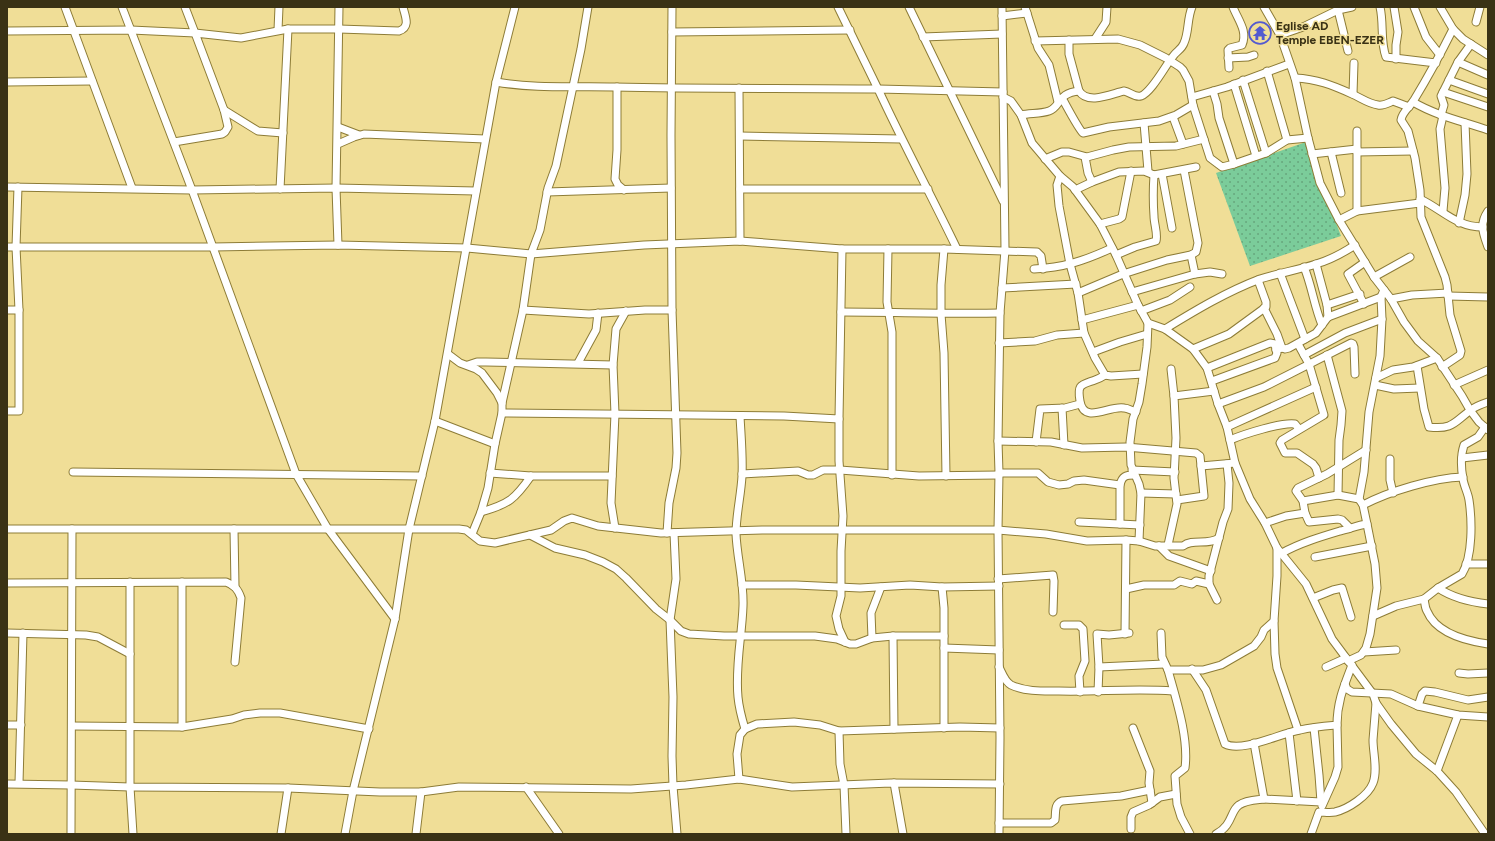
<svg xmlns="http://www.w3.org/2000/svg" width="1495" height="841" font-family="Figtree,sans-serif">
	<defs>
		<pattern id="grass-dots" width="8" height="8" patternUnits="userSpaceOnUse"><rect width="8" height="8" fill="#7bcc9a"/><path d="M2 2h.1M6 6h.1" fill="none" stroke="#66a67c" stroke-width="1.8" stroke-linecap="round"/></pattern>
	</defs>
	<rect width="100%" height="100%" fill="#f0de97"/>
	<path fill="url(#grass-dots)" d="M1306,142L1341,236L1250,266L1216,173Z"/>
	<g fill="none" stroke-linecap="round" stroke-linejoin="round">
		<g stroke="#8d7c37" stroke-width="9">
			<g id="street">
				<path d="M65,7L132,188"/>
				<path d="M122,7L192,190L296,474L328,529L395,619"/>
				<path d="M909,7L1003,201"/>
				<path d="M1025,7L1038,48L1049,65L1058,102"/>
				<path d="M1264,7L1280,35L1295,78L1308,138L1320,183L1339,220"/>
				<path d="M1380,7C1384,24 1380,41 1386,57L1436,63"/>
				<path d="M1394,7L1398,32L1396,45V59"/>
				<path d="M1414,7L1426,37L1440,55"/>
				<path d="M1440,7L1453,29L1463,39L1488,55"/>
				<path d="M1338,10L1348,51"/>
				<path d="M1002,16L1027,13"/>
				<path d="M1476,22L1480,7"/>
				<path d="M278,30L279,7"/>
				<path d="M7,31L131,30L195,33L185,7"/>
				<path d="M672,32L850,30"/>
				<path d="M1280,35L1303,27L1338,10L1352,7"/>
				<path d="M923,37L1002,34"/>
				<path d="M1095,39L1106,22L1107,7"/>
				<path d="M1069,40V54L1079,91"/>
				<path d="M1035,41L1118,39L1140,45L1166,58L1180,67L1183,70L1189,81L1193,105L1210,158L1222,167L1234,164L1266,153L1287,140L1308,138"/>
				<path d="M1228,58L1248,57L1254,55"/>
				<path d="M1458,62L1488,75"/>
				<path d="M1229,68L1228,50L1230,48L1242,45C1248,31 1238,20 1233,7"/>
				<path d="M1267,71L1287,140"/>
				<path d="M1295,78C1317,79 1332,85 1352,94C1361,98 1369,104 1378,105C1384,106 1388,103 1393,101L1409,107"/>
				<path d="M1243,80L1266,153"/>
				<path d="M1449,80L1488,94"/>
				<path d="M7,82L92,81"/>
				<path d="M496,82C535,89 574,86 614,87C702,89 790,88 878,89L838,7"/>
				<path d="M1234,84L1256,156"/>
				<path d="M617,87V150L615,179L618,185L624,190"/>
				<path d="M739,88L740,241"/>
				<path d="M1213,91L1217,104L1219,118L1234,164"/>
				<path d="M1443,92L1488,107"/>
				<path d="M1353,94L1354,63"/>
				<path d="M1003,97L1011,101L1021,115L1032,143L1060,176L1073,187L1100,224L1116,255L1138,305L1148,323L1165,329L1193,349L1207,368L1218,404L1227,427L1235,463L1250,499L1265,523L1277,548L1306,584L1332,639L1373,694L1376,703L1391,724L1416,754L1437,771L1456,792L1485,834"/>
				<path d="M1192,97L1227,87L1289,64"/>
				<path d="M1062,98C1066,105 1079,130 1083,133L1109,127L1159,121L1176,115L1193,105"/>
				<path d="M1413,102C1437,116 1462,121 1488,130"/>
				<path d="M224,110L258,131L283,133"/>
				<path d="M1021,115C1030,113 1040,114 1049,111C1061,107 1057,93 1079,91C1088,105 1111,94 1124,91C1130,92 1135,98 1141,96C1152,92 1166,64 1174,55C1177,51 1182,49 1184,43C1189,32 1187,19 1192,7"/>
				<path d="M1441,115L1444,105L1441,96L1458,62L1471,44"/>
				<path d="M1173,117L1183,144"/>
				<path d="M1144,123L1148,171"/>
				<path d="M338,127L359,135"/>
				<path d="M1357,131V211"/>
				<path d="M740,136L901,139"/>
				<path d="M174,142L222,134L225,132L228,127L224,110L195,33L241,38L288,29H339L399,31C411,27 405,16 403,7"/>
				<path d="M338,144L354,137L364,134L485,139"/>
				<path d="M1331,152L1341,193"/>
				<path d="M1357,152L1413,151"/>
				<path d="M1312,154L1357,149"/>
				<path d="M1085,157L1088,173L1092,182"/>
				<path d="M1045,159L1062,152H1069L1087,157L1113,150L1129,147L1176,146L1204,139"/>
				<path d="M1162,174L1172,228"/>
				<path d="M1060,176L1057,185L1059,206L1070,264L1078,293L1084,333L1095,358L1105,375L1111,376L1143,374"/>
				<path d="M7,187L192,190L336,188L476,191"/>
				<path d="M280,189L288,29"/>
				<path d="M740,189H928"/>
				<path d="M1075,190L1092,182L1119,172L1144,171L1154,175L1196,167"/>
				<path d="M547,192L671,188"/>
				<path d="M1420,199C1443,210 1456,227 1483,227"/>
				<path d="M1420,203L1357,211L1339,220L1374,277L1391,299L1404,322L1418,341L1437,358L1462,396L1470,410L1479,422L1488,430"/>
				<path d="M1443,211L1445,188L1440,129L1443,116"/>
				<path d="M1488,211C1479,224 1483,233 1488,247"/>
				<path d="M1459,223L1465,195L1467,174L1465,123"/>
				<path d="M1100,224L1119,219L1122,217L1131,171"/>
				<path d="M338,245L336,188L339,7"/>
				<path d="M7,247H213L338,245L467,248L531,254L644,245L740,241L842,249H944L1037,252L1041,256L1043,269"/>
				<path d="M888,249L887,302L892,332V475"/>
				<path d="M944,249L941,285V314L944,353L946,476"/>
				<path d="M957,249C931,195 903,143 878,89L1003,92"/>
				<path d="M1116,255L1135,247L1156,241C1158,234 1154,224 1154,216C1153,202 1153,189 1154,175"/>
				<path d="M1191,255L1195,274"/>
				<path d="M1316,264L1327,305L1328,317"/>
				<path d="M1304,267C1312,286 1314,306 1322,325"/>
				<path d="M1034,269C1063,268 1086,260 1112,248"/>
				<path d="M1280,273L1305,339"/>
				<path d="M1374,277L1410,257"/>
				<path d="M1002,288L1076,284"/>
				<path d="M1132,292L1195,274L1210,272L1222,274"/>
				<path d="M1078,293L1123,274L1167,260L1191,255L1196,252L1198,243L1184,170"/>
				<path d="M1448,296L1488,297"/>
				<path d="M1391,299L1412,295L1448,293"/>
				<path d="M1364,304L1348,274L1365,262"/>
				<path d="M1327,305L1360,294"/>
				<path d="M1264,308L1277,334L1282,348"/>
				<path d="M7,310H19"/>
				<path d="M523,310L589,314L645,310H672"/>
				<path d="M1141,311L1170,300L1190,287"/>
				<path d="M841,312C894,312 947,314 1000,313"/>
				<path d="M1082,320L1138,305"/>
				<path d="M1165,329C1196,310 1226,292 1260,279C1279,273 1298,270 1316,264C1330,260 1343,253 1355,245"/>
				<path d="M999,343L1035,341L1057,335L1084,333"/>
				<path d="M1298,344L1309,364L1324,415L1282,440L1280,443L1285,453H1297L1313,464L1316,468L1319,478"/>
				<path d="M1193,349L1229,334L1266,307V302L1258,280"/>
				<path d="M1093,352L1120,342L1147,334"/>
				<path d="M448,354L460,363L476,369L482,373L497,393L502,403"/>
				<path d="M1304,355L1345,333L1382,319"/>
				<path d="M1327,355L1342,411L1341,425L1339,440L1338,495"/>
				<path d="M578,363L596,330L598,313"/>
				<path d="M468,365L477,362H486L613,365"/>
				<path d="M1417,366L1424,409L1429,427C1453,430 1454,422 1471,410C1476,406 1482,404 1488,402"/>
				<path d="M1442,367L1460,355L1461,351L1450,315L1447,285L1445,277L1421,217L1420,190L1415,158L1408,131L1401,120C1402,112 1410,107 1414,100C1428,77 1441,53 1453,29"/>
				<path d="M1207,368L1270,343L1275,344L1276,350L1282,348L1285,349L1289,348L1316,333L1328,317L1381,297"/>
				<path d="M1171,369L1174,396"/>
				<path d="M1105,375C1102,377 1098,379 1095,380C1081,385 1077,384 1080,401C1084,425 1109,405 1124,408C1128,408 1132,411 1136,412"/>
				<path d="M1376,378L1393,370L1413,367L1437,358"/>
				<path d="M1212,381L1275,358L1277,353L1276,350"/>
				<path d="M1375,385L1394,389L1420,388"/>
				<path d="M1454,385L1488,370"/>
				<path d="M1218,404L1264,387L1351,343L1353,344L1354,347L1355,374"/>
				<path d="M1062,408L1064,445"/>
				<path d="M7,411H19V310L16,247L18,187"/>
				<path d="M502,413L784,416L839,419L842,249"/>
				<path d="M740,416C741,436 743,456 742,476C741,495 736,515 736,534C737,558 744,582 743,606C742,636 735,666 738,697C739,708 742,719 745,729"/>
				<path d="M839,419V461L843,516L841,551V596L836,616L839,629L845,642"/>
				<path d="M435,421L495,444"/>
				<path d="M1227,427L1316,387"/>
				<path d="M1230,440C1244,434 1282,422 1295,424L1299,429"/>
				<path d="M998,441L1051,442L1082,448L1126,447L1196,453L1200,456L1201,466L1235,463"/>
				<path d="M1036,442L1040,409L1065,408L1080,404"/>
				<path d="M1462,458L1488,455"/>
				<path d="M1390,459V480L1393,493"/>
				<path d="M1132,470L1175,472"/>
				<path d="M73,472L422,476"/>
				<path d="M490,473L531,476H612"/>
				<path d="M999,473H1038L1048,482L1059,485L1068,484L1074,481L1084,480L1120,485"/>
				<path d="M742,474L798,471L808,475H813L823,470H840L919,476L999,475"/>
				<path d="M1141,493L1176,494"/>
				<path d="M1177,500L1204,496L1201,466"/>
				<path d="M1303,501L1338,495L1359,499"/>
				<path d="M1363,505C1390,491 1433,478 1463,477"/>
				<path d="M481,512C509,504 515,499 531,476"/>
				<path d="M1079,522L1140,525"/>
				<path d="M1265,523L1286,516L1305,513"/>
				<path d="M1120,524V485C1122,476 1126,475 1134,475"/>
				<path d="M615,528L611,503L615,414L613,365L616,329L626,311"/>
				<path d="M1350,528L1342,520L1338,519L1309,522L1305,513L1303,501L1296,491L1298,488L1327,474L1366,450"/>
				<path d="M7,529H459L466,530L480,541L495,543L551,530L564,521L572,518L598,526L661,533L762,530H998L1046,534L1087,541L1126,540L1139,541L1155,546H1183C1193,538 1207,546 1219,538"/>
				<path d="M234,529L235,587"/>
				<path d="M667,533L669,503L676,468L677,453L672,310L671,135L672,7"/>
				<path d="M674,533L676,579L670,620L673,697L672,756L673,786L677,834"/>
				<path d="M472,534L481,512L488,488L495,444L502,413V403L523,310L531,254L540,230L548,188L556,166L581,49L588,7"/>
				<path d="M530,535L555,548L585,555L603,562L616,569L626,578L656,609L670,620L681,631L689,634L724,636H815L837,639L850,644H856L872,638L893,636H944"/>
				<path d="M1139,541L1141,493L1139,484L1131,465L1130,442L1133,419L1139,402L1142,384L1147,347L1148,323"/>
				<path d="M1168,545L1177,504L1174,478L1176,438L1174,396L1214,391"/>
				<path d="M1159,546L1169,556L1211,571"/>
				<path d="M1282,553C1300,543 1320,537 1340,531C1350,529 1357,525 1367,524"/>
				<path d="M1315,557L1372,546"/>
				<path d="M1466,564H1488"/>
				<path d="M998,579L1053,575L1054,581L1053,612"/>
				<path d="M130,582V787L133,834"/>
				<path d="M182,582V727"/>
				<path d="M7,583L226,582C234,585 238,589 241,598L235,662"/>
				<path d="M742,585H796L860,588L910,585L942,587L999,586"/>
				<path d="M942,587L944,608V728"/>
				<path d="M1438,588C1453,598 1470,602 1488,604"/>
				<path d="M1126,589L1144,585H1174L1180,581L1192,584L1196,581L1209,584"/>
				<path d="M1313,598L1333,590L1342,588L1351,617"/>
				<path d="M1424,599C1425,603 1425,608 1427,611C1436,633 1467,641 1488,644"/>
				<path d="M1217,600L1209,584V576L1223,522L1228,509L1229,483L1227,464"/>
				<path d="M1373,616L1396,606L1424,599L1438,588L1462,574C1473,556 1472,520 1469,500C1468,493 1464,486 1463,479C1461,468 1461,454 1464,445L1478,437L1485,427"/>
				<path d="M1274,621L1275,654L1277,668L1298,730"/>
				<path d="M1064,625H1079L1083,629L1085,661L1079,676L1080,692"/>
				<path d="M7,633L86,635L98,637L130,654"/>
				<path d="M1161,633L1162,657L1168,670H1203L1221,665L1254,646L1261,637L1264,630L1274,621L1277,576V548"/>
				<path d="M1125,634L1126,540"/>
				<path d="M893,636L894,729"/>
				<path d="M872,638L871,613L881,587"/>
				<path d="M944,648L999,650"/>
				<path d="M1364,652L1396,650"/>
				<path d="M1348,661L1361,655L1366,648L1370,634L1377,588L1375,564L1367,524L1363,505L1359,499L1364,472L1369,412L1380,356L1382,319L1381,297L1384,290"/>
				<path d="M999,667C1002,673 1005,682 1011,685C1026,692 1044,691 1059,691C1097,692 1135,688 1173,691"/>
				<path d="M1099,667L1164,664"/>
				<path d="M1326,667L1346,658"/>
				<path d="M1192,669L1206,690L1225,744C1242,753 1281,733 1300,730C1312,727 1325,726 1337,725C1337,702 1344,686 1352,665"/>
				<path d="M1168,670C1176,699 1189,738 1185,768L1175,776L1177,804L1181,817L1190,834"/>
				<path d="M1459,673L1468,674L1488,673"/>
				<path d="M1345,684L1347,689L1352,692L1391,694L1418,706L1458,715L1488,717"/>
				<path d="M1098,692L1099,667L1097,634L1109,635L1129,633"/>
				<path d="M1418,706L1422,694L1425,691L1435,692L1468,700L1488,697"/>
				<path d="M7,725H21"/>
				<path d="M72,726L182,727L232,719L244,715L260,713H280L369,729"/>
				<path d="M1133,728L1150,771L1149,783L1152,803"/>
				<path d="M1314,728L1319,775L1321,802"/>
				<path d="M839,731L840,764L844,785L846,834"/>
				<path d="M1289,733L1297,801"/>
				<path d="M1437,771L1458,715"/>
				<path d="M739,779L737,754L740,735L745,729L757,724L794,722L820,725L839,731L960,727L1000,728"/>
				<path d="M19,783L23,633"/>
				<path d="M894,783L903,834"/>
				<path d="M7,784L71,785L130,787L288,788L380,792H421L459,787L631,789L686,785L739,779L792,787L891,783L1000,784"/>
				<path d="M526,787L559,834"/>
				<path d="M1264,799L1321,802L1322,806L1335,777L1338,767L1337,725"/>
				<path d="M999,823H1051L1055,820C1056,812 1054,804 1062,801L1121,796L1150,790"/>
				<path d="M1131,829V817L1133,812L1149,805L1160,797L1176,794"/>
				<path d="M71,834L72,529"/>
				<path d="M281,834L288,788"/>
				<path d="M345,834L353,791L395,619L409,529L435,421L496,82L515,7"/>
				<path d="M416,834L421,792"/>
				<path d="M999,834L1000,738L998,530L999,473L998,441L1000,313L1005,250L1002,7"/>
				<path d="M1216,834C1233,825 1230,811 1239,805C1246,800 1256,800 1264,799L1254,743"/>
				<path d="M1311,834L1319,812C1324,812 1330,813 1335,812C1348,809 1368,796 1373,783C1378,770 1373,753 1373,740C1374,727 1375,715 1376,703"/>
			</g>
		</g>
		<use href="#street" stroke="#fff" stroke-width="7"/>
	</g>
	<defs>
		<g id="temple-ring" transform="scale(1.15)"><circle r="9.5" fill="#f0de97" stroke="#535ad0" stroke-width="1.5"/><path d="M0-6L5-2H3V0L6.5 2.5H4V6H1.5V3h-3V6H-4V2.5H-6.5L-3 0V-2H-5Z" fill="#535ad0"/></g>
	</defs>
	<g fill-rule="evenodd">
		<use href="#temple-ring" x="1260" y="33"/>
	</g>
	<g text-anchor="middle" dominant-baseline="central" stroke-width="3" stroke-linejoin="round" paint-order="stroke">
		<g font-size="12" font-weight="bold" fill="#3a3215" stroke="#f0de97" text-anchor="start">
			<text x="1276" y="26">Eglise AD<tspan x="1276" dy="14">Temple EBEN-EZER</tspan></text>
		</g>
	</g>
	<rect width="1495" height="841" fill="none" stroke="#3a3215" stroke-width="16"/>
</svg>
